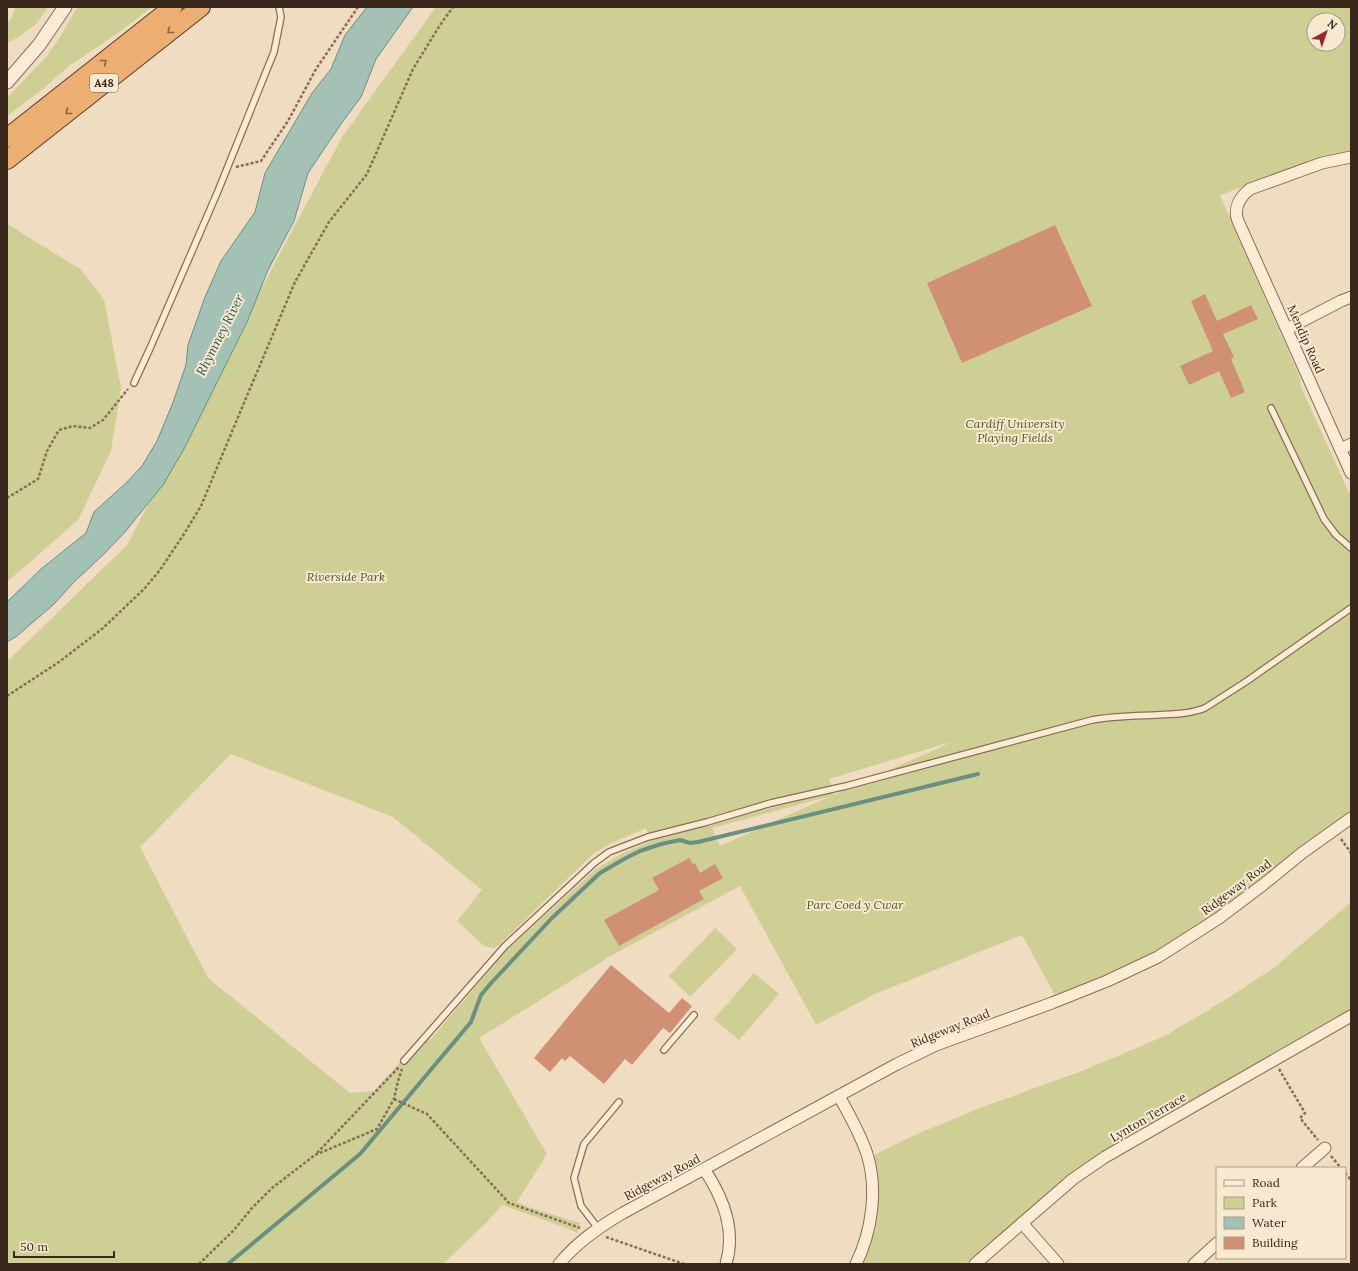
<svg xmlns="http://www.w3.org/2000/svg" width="1358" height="1271" font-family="Lora,serif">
	<rect width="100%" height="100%" fill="#f0dcc0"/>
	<g fill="#cecf94" fill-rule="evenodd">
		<path d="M15,7H48L37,23L20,36L7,43V24L12,17Z"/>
		<path d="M79,7H152L121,31L69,66L43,89L7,116V98L47,56L62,34L76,9Z"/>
		<path d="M436,7H1351L1350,153L1269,177L1220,195L1300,378L1301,387L1351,497V811L1302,847L1217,913L1156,951L1110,974L1056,997L1022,935L875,994L816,1025L740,886L614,954L479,1038L547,1154L517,1202L531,1208L580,1223L578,1231L577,1233L564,1227L502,1205L487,1222L443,1264H7V660L11,658L127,545L228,351L342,137ZM1314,20H1338V44H1314ZM954,741L834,795L829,779ZM231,754L393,817L482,890L457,921L484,946L492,948L497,947L593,854L610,844L646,828L651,841L623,853L596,869L508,949L430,1040L424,1035L374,1091L350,1093L208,978L140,847ZM831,796L720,846L712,828Z"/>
		<path d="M7,224L80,269L104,299L121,388L111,451L78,520L7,582Z"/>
		<path d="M1351,902V1010L1105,1151L1071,1174L966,1264H861L872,1156L915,1135L988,1105L1082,1071L1165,1036L1225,1000L1275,967Z"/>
		<path d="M715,928L737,949L690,997L669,976Z"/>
		<path d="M754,973L779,994L739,1040L714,1019Z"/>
	</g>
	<path fill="#a3c2b5" stroke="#6a9083" d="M367,7H413L376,59L361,97L343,121L308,173L294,221L268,270L247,322L184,449L163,485L125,532L104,554L74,582L54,604L17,636L7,642V602L41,569L86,533L94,512L126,483L142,466L157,441L172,405L186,365L188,345L205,297L221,261L255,212L265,173L312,93L331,69L345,35Z"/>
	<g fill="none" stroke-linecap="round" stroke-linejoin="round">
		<path stroke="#6a9083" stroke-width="4" d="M228,1264L360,1154L471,1022L481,995L492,982L552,918L600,873L624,859L640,851L661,844L680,840L690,843L698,842L978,774"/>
	</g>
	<g fill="#d09074">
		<path d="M1055,225L1092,306L962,363L927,283Z"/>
		<path d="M1205,294L1217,321L1251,305L1258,319L1223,334L1234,357L1231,359L1245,392L1231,398L1219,371L1189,385L1180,366L1213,351L1191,301Z"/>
		<path d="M689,858L693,864L695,863L700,873L715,864L723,878L699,891L704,899L619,946L604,920L659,890L652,878Z"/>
		<path d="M611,965L669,1013L682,998L692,1006L670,1033L663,1028L632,1065L625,1059L604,1084L570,1056L565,1061L562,1058L550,1072L534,1058Z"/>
	</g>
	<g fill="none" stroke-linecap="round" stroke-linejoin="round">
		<g stroke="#8a6d57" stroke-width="8">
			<g id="service">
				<path d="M134,383L151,346L218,191L274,52L281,17L279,7"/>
				<path d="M1271,408L1324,519L1336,535L1351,548"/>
				<path d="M664,1050L694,1015"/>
				<path d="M404,1061L505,946L578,878L594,863L609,852L648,837L707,822L771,803L846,786L1092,720C1113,716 1135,716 1157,715C1173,714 1190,714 1205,708L1247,681L1351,608"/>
				<path d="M598,1228L581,1206L574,1178L584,1144L619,1102"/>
			</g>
		</g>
		<g stroke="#8a6d57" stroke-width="13">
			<g id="minor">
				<path d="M1351,157L1322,163L1250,189C1240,197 1233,208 1238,221L1351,473"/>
				<path d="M1287,329L1341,301L1351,297"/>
				<path d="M1341,449L1351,444"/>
				<path d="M839,1096C849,1114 860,1133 867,1154C878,1189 872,1231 856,1264"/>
				<path d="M1302,1168L1325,1148"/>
				<path d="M704,1169C723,1197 736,1231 726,1264"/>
				<path d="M1022,1223L1058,1264"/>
				<path d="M559,1264C577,1242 599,1227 623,1213L897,1064L936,1045L1052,1003L1107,981L1158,957L1219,918L1264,884L1302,853L1351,818"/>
				<path d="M975,1264L1073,1179L1105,1157L1351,1016"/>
				<path d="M1194,1264L1217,1243"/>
			</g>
		</g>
		<g stroke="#8a6d57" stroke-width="15">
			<path id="tertiary" d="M7,82L39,45L65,7"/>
		</g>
		<g stroke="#573b2c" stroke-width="20">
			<g id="trunk">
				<path d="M7,138L173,7"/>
				<path d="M7,160L201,7"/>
			</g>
		</g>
		<g stroke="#8a6d57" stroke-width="2.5" stroke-dasharray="3 2" stroke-linecap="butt">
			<path d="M236,167L261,161L288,121L316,69L358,7"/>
			<path d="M7,498L38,479L47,451L59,430L73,426L90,428L103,420L128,389"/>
			<path d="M7,696L59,662L102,629L144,589L160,570L184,534L201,506L241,410L295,282L329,222L367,174L413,69L440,25L453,7"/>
			<path d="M1341,839L1351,853"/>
			<path d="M1279,1069L1305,1113L1300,1118L1318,1140"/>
			<path d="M394,1099L427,1114L509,1203L580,1228"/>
			<path d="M317,1153L399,1067"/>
			<path d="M1331,1156L1341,1168"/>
			<path d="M1345,1173L1351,1180"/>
			<path d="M606,1237L684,1264"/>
			<path d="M199,1264L234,1230L252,1208L272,1188L315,1155L377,1129L394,1099L398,1081L402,1069"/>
		</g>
		<use href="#service" stroke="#faebd4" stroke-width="5.5"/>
		<use href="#minor" stroke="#faebd4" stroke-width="11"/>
		<use href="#tertiary" stroke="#faebd4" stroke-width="13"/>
		<use href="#trunk" stroke="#edae71" stroke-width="18"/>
	</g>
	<defs><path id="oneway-chevron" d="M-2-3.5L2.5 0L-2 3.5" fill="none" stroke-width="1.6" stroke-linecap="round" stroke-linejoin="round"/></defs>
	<g stroke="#8a6442">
		<use href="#oneway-chevron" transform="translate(170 31) rotate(142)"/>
		<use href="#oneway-chevron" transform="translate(104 62) rotate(-38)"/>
		<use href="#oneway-chevron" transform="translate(68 112) rotate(142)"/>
	</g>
	<g text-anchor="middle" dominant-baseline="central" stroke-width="4" stroke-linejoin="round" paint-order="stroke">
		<rect fill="#f7e8d0" stroke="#726152" stroke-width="1" x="90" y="74" width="28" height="18" rx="3"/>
		<g font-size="11" font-weight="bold" fill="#39271c">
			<text x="104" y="83">A48</text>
		</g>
		<g font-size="12" fill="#39271c" stroke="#f7e8d0">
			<text transform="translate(1306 339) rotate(66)">Mendip Road</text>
			<text transform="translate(1236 887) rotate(-37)">Ridgeway Road</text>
			<text transform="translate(950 1028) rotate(-22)">Ridgeway Road</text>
			<text transform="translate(1148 1117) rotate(-30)">Lynton Terrace</text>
			<text transform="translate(662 1177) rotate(-28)">Ridgeway Road</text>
		</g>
		<g font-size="12" font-style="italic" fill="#4f5622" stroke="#f7e8d0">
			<text x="1015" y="423">Cardiff University<tspan x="1015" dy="14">Playing Fields</tspan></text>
			<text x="346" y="576">Riverside Park</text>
			<text x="855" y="904">Parc Coed y Cwar</text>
		</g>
		<g font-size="13" font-style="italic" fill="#2b5951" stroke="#f7e8d0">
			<text transform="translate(220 335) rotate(-63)">Rhymney River</text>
		</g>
	</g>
	<rect width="1358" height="1271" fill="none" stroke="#39271c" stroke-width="16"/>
	<rect x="1216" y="1167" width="130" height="92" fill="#f7e8d0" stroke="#ab9b88"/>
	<rect x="1224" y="1180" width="20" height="6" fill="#faebd4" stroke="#ab9b88"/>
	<text x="1252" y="1187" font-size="12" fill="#39271c">Road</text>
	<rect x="1224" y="1197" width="20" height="12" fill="#cecf94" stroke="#ab9b88"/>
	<text x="1252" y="1207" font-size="12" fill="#39271c">Park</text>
	<rect x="1224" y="1217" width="20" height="12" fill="#a3c2b5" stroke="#ab9b88"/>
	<text x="1252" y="1227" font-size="12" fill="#39271c">Water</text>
	<rect x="1224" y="1237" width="20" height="12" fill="#d09074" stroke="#ab9b88"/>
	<text x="1252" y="1247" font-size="12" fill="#39271c">Building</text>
	<g transform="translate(1326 32) rotate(40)"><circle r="19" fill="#f7e8d0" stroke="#ab9b88"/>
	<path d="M0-3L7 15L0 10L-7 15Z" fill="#9c2432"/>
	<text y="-6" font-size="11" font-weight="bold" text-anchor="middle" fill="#39271c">N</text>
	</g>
	<path d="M14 1251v6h100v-6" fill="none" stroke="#39271c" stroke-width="2"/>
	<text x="20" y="1251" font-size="12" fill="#39271c" stroke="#f7e8d0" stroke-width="3" paint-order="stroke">50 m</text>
</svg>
